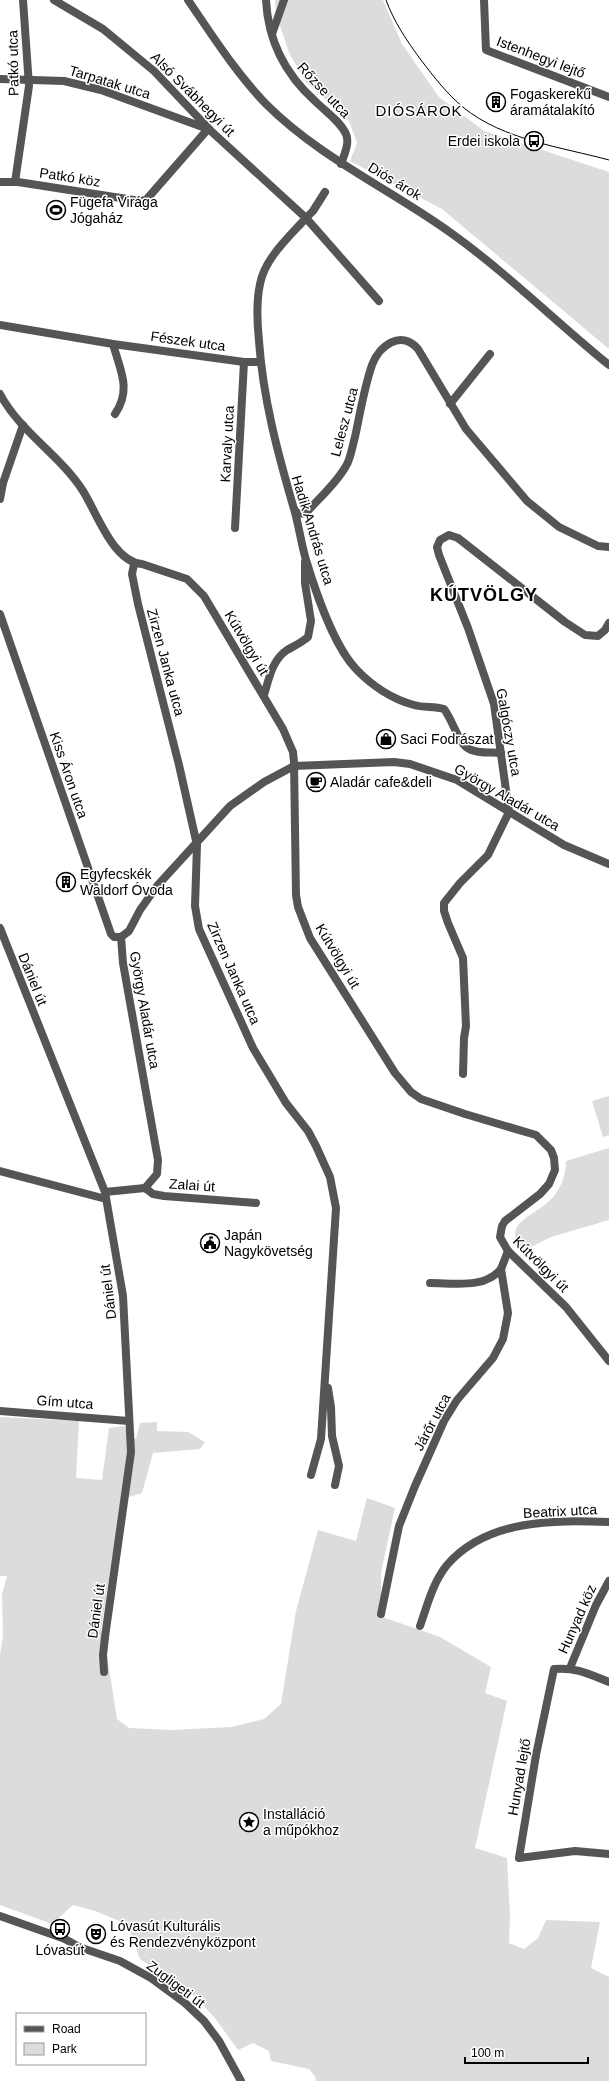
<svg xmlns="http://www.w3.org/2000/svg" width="609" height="2081" font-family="Arial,sans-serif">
	<rect width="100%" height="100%" fill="#fff"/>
	<g fill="#dcdcdc">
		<path d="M275,0H383L402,44L439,97L484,131L609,172V349L442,209L350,161L357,143L349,121L306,82L290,55L276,14Z"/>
		<path d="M609,1096V1135L603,1137L592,1101Z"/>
		<path d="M609,1148V1220L551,1237L521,1252C503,1223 530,1218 548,1202C560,1192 566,1176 566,1161Z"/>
		<path d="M0,1417L79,1421L76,1478L102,1480L109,1428L125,1426L127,1438L136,1439L140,1423L157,1422V1431L188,1432L205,1442L200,1449L153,1453L142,1493L122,1499L101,1630L105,1642L117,1719L129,1728L172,1730L231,1727L264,1719L281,1704L296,1611L318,1530L356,1541L367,1498L395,1508L381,1572V1604L377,1615L440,1637L491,1667L485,1693L507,1701L475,1848L507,1858L510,1916L509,1943L524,1949L538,1938L546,1920L600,1922L591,1968L609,1977V2081H315L316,2078L309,2069L271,2061L269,2051L253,2043L238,2050L215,2018L193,1995L140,1959L127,1924L95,1911L73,1905L52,1924L0,1905V1654L3,1636L2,1594L7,1576H0Z"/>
	</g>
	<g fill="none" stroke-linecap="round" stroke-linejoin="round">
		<g stroke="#555" stroke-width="8">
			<path d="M54,0L103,29L154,71L212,132L306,218C289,237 265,258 260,284C256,303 257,322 259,341C263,399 278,454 294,509C299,526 301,543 306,560C315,590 334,646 356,669C371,685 392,699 414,705C424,708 434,706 444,709C452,719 458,741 466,747C475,754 490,752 501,753"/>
			<path d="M188,0C212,35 236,73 266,104C320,158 390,189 451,233C507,273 556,322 609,365"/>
			<path d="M266,0C268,40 285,74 315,101C325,111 340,121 346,134C350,143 344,155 341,164"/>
			<path d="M484,0L486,50L609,97"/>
			<path d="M272,34L284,0"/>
			<path d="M0,79L64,81L101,90L208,129L146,200L140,201L18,182H0"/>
			<path d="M15,182L29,86L23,0"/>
			<path d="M325,192L313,211L306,218L379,301"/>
			<path d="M0,325L113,344L244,362H260"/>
			<path d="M113,344C120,370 132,389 115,414"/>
			<path d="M0,394C20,432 60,455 83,491C97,513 113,562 142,564L187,579L204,596L283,729L293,752L294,762L296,895L298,907L310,938L395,1073L411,1092L421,1099L465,1114L536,1135L551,1150L554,1158L555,1170L549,1184L540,1194L505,1221L502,1226L500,1237L508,1251L566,1307L609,1361"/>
			<path d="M450,404L490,354"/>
			<path d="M0,499L3,483L23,425"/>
			<path d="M295,510L297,514L306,513C319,498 336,484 346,466C351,458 352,447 355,437C360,414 364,388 372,365C379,346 401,329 418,349L466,429L527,501L559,527L598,546L609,547"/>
			<path d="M235,528L244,362"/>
			<path d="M134,564L132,574L138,604L179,765L197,845L195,906L199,929L253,1048L286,1103L308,1131L316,1146L330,1177L336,1208L321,1439L311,1475"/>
			<path d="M0,614L111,934L114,937H121"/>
			<path d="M264,695C269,679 272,660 287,650C294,646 301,643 308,637L311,621L305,583V562"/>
			<path d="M0,928L105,1192L123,1296L131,1452L105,1637L103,1655L104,1672"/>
			<path d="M463,1074L464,1038L466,1026L463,958L448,923L444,911V903L460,883L488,855L509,812L494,704L468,628L439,555L437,547L440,540L449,535L458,538L565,622L585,635L598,636L605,630L609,623"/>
			<path d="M0,1171L106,1199"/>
			<path d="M145,1188L157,1174L158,1160L123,963L121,937L129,931L140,910L157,886L230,806L264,782L294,766L394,762L410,764L457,780L564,845L609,864"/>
			<path d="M105,1192L145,1188L153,1194L164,1196L256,1203"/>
			<path d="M430,1283C454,1283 485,1289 501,1269"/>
			<path d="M328,1388L331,1407L332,1436L339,1466L335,1485"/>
			<path d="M0,1411L129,1421"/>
			<path d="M381,1614L399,1526L415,1486L444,1421L457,1400L493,1358L503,1339L508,1313L501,1269L508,1251"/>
			<path d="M420,1626C427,1606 433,1582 447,1565C487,1519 554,1520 609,1522"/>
			<path d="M570,1668L596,1605L609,1581"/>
			<path d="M609,1682C589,1674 576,1667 554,1669L536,1755L519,1858L575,1851L609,1854"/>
			<path d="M0,1916L65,1939L79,1947L120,1961L151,1978L185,2003L204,2021L219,2041L241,2081"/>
		</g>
		<path stroke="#000" stroke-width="1" d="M386,0C394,22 407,41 421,60C434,77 447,94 464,108C504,140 561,147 609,160"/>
	</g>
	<defs>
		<g id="building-ring" transform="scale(1)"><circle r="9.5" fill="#fff" stroke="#000" stroke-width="1.5"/><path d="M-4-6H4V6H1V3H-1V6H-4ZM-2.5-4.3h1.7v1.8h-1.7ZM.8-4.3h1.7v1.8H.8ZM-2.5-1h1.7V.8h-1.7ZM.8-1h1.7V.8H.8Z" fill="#000"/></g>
		<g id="bus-ring" transform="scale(1)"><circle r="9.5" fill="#fff" stroke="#000" stroke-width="1.5"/><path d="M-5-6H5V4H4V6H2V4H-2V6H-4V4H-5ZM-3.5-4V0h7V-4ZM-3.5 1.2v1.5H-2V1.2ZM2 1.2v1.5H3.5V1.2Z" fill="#000"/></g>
		<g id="stadium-ring" transform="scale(1)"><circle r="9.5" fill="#fff" stroke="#000" stroke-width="1.5"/><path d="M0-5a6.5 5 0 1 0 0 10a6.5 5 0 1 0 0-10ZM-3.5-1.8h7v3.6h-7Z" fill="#000"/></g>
		<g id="shop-ring" transform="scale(1)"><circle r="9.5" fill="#fff" stroke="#000" stroke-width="1.5"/><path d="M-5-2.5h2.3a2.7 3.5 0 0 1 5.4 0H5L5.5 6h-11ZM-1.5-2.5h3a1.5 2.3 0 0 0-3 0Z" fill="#000"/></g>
		<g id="cafe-ring" transform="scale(1)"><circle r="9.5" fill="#fff" stroke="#000" stroke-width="1.5"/><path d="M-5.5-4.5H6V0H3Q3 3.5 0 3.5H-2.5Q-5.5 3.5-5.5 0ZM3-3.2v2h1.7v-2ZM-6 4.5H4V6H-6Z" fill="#000"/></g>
		<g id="civic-ring" transform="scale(1)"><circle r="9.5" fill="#fff" stroke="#000" stroke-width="1.5"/><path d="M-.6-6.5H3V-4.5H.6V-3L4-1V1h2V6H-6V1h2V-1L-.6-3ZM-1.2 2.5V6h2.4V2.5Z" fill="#000"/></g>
		<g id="sight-ring" transform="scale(1)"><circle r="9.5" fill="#fff" stroke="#000" stroke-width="1.5"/><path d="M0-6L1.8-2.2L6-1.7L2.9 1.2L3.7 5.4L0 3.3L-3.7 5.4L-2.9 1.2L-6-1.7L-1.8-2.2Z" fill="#000"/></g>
		<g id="theatre-ring" transform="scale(1)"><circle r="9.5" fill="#fff" stroke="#000" stroke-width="1.5"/><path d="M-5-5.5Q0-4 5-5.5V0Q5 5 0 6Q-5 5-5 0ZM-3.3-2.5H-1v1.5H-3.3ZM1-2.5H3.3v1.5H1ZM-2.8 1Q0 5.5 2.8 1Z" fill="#000"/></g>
	</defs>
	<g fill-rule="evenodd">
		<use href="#building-ring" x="496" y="102"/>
		<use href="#bus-ring" x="534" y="141"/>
		<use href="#stadium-ring" x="56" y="210"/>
		<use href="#shop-ring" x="386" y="739"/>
		<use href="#cafe-ring" x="316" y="782"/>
		<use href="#building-ring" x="66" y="882"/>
		<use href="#civic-ring" x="210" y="1243"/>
		<use href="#sight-ring" x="249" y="1822"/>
		<use href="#bus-ring" x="60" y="1929"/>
		<use href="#theatre-ring" x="96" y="1934"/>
	</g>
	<g text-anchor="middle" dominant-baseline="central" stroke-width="3" stroke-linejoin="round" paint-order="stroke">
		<g font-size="14" fill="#000" stroke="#fff">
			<text transform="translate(541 57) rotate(21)">Istenhegyi lejtő</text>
			<text transform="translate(13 63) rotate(-91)">Patkó utca</text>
			<text transform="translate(110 82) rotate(17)">Tarpatak utca</text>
			<text transform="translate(324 90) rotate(47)">Rőzse utca</text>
			<text transform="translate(193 94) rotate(45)">Alsó Svábhegyi út</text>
			<text transform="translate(70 177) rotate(9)">Patkó köz</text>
			<text transform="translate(395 181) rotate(31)">Diós árok</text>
			<text transform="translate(188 341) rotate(8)">Fészek utca</text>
			<text transform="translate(344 422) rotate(-75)">Lelesz utca</text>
			<text transform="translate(227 444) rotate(-87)">Karvaly utca</text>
			<text transform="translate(313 530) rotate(73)">Hadik András utca</text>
			<text transform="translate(247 643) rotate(59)">Kútvölgyi út</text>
			<text transform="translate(166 662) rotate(75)">Zirzen Janka utca</text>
			<text transform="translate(509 732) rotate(80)">Galgóczy utca</text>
			<text transform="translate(69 775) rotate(71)">Kiss Áron utca</text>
			<text transform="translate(507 797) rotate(30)">György Aladár utca</text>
			<text transform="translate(338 956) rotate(59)">Kútvölgyi út</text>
			<text transform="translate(234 973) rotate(66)">Zirzen Janka utca</text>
			<text transform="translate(33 979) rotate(68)">Dániel út</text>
			<text transform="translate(145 1010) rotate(80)">György Aladár utca</text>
			<text transform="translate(192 1185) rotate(4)">Zalai út</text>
			<text transform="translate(541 1264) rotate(45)">Kútvölgyi út</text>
			<text transform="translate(108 1292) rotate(-97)">Dániel út</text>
			<text transform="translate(65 1402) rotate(4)">Gím utca</text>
			<text transform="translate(432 1422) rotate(-62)">Járőr utca</text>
			<text transform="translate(560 1511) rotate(-3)">Beatrix utca</text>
			<text transform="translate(96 1611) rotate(-82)">Dániel út</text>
			<text transform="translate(577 1619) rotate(-66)">Hunyad köz</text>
			<text transform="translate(519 1777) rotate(-80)">Hunyad lejtő</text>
			<text transform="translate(176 1984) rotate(37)">Zugligeti út</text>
		</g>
		<g font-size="14" fill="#000" stroke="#fff" text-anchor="start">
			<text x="510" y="94">Fogaskerekű<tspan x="510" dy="16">áramátalakító</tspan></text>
			<text x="520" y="141" text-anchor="end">Erdei iskola</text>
			<text x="70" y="202">Fügefa Virága<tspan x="70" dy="16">Jógaház</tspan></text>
			<text x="400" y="739">Saci Fodrászat</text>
			<text x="330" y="782">Aladár cafe&amp;deli</text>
			<text x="80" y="874">Egyfecskék<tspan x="80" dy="16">Waldorf Óvoda</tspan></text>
			<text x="224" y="1235">Japán<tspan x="224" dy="16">Nagykövetség</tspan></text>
			<text x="263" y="1814">Installáció<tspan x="263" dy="16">a műpókhoz</tspan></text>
			<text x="110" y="1926">Lóvasút Kulturális<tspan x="110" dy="16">és Rendezvényközpont</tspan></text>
			<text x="60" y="1950" text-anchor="middle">Lóvasút</text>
		</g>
		<g font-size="15" letter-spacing="1" fill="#000" stroke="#fff">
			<text x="419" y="110">DIÓSÁROK</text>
		</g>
		<g font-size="18" font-weight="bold" letter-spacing="1" fill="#000" stroke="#fff">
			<text x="484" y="595">KÚTVÖLGY</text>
		</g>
	</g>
	<rect x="16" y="2013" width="130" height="52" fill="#ffffff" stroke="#999999"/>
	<rect x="24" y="2026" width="20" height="6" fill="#555555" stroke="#999999"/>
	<text x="52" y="2033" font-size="12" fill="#000000">Road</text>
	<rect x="24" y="2043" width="20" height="12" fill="#dcdcdc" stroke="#999999"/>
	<text x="52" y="2053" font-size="12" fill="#000000">Park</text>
	<path d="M465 2057v6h123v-6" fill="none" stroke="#000000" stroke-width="2"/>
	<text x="471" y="2057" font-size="12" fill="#000000" stroke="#ffffff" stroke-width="3" paint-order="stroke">100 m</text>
</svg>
